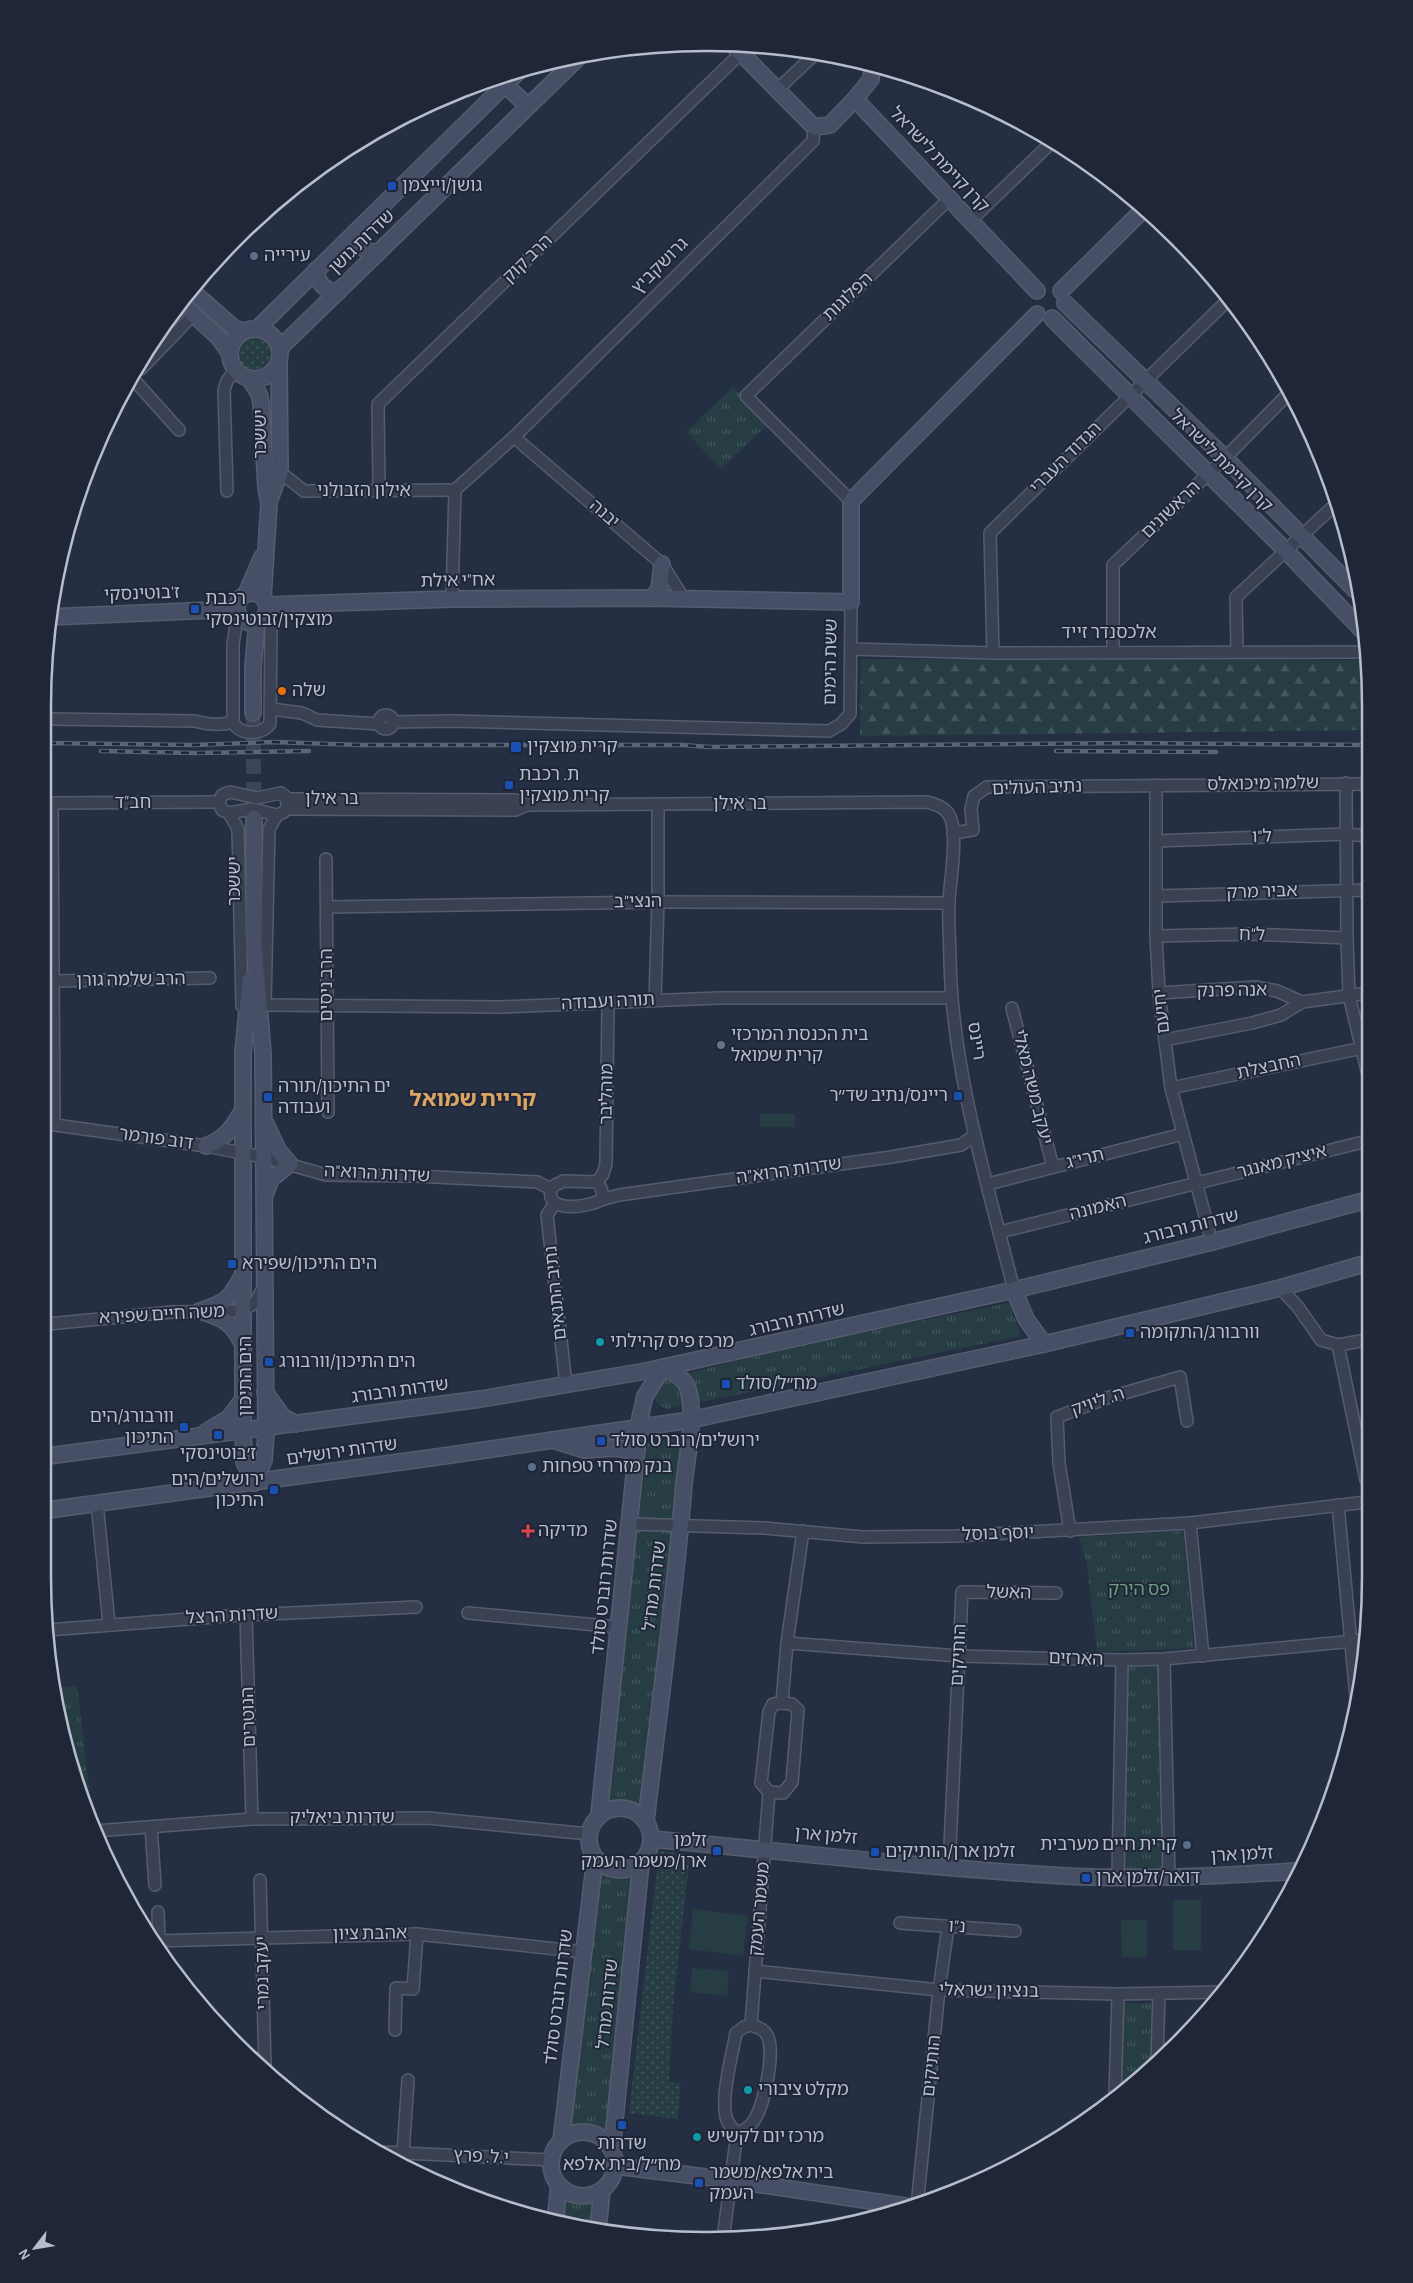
<svg xmlns="http://www.w3.org/2000/svg" width="1413" height="2283" font-family="'Alegreya Sans','Noto Sans Hebrew',sans-serif">
	<defs>
		<pattern id="grass-dots" width="8" height="8" patternUnits="userSpaceOnUse" patternTransform="scale(1.25)"><rect width="8" height="8" fill="#273d44"/><path d="M2 2h.1M6 6h.1" fill="none" stroke="#44575e" stroke-width="1.8" stroke-linecap="round"/></pattern>
		<pattern id="forest-firs" width="22" height="20" patternUnits="userSpaceOnUse" patternTransform="scale(1.25)"><rect width="22" height="20" fill="#273d44"/><path d="M5 1l3.5 6h-7zM16 11l3.5 6h-7z" fill="#44575e"/></pattern>
		<pattern id="park-tufts" width="24" height="20" patternUnits="userSpaceOnUse" patternTransform="scale(1.25)"><rect width="24" height="20" fill="#273d44"/><path d="M3 7l-1-3M5 7V3M7 7l1-3M15 17l-1-3M17 17v-4M19 17l1-3" fill="none" stroke="#44575e"/></pattern>
	</defs>
	<rect width="100%" height="100%" fill="#252f43"/>
	<g fill="url(#grass-dots)">
		<circle cx="255" cy="353" r="18"/>
		<path d="M659,1851L690,1854L673,2007L669,2082L681,2084L677,2119L629,2113Z"/>
	</g>
	<path fill="url(#forest-firs)" d="M861,659L1369,660V730L860,736Z"/>
	<g fill="url(#park-tufts)">
		<path d="M733,387L768,424L721,469L686,432Z"/>
		<path d="M1009,1303L1021,1336L667,1409C653,1403 650,1395 657,1381L800,1345Z"/>
		<path d="M686,1436L678,1521L635,1520L641,1444Z"/>
		<path d="M634,1528H677L649,1803L604,1801Z"/>
		<path d="M1183,1531L1194,1648L1097,1652L1087,1565L1079,1537Z"/>
		<path d="M1161,1663L1164,1872L1123,1871L1126,1664Z"/>
		<path d="M77,1686L92,1811H87L78,1790L54,1688Z"/>
		<path d="M597,1871L640,1875L611,2131L566,2128Z"/>
		<path d="M1122,2003H1154L1152,2066L1121,2091Z"/>
		<path d="M561,2197L598,2201L595,2230L559,2223Z"/>
	</g>
	<g fill="#273d44">
		<rect x="760" y="1114" width="35" height="13"/>
		<rect x="1173" y="1900" width="28" height="50"/>
		<path d="M693,1909L748,1916L743,1956L689,1949Z"/>
		<path d="M1121,1920H1147V1957H1122Z"/>
		<path d="M692,1968L729,1971L727,1996L690,1992Z"/>
	</g>
	<g fill="none" stroke-linecap="round" stroke-linejoin="round">
		<path stroke="#3b4458" stroke-width="15" stroke-dasharray="15 8" stroke-linecap="butt" d="M253,713L254,818"/>
		<g stroke="#555c6d" stroke-width="14">
			<g id="street">
				<path d="M777,90L814,55"/>
				<path d="M970,221L1051,143"/>
				<path d="M141,369L194,314"/>
				<path d="M135,381L179,430"/>
				<path d="M514,437L662,564L684,599"/>
				<path d="M280,472L304,491L455,490"/>
				<path d="M379,490L378,404L741,53"/>
				<path d="M455,490L514,437L813,141L814,127"/>
				<path d="M227,491L224,390L227,381L236,369"/>
				<path d="M851,501L746,396L949,199"/>
				<path d="M452,599L455,490"/>
				<path d="M238,613L233,644V722C240,736 261,735 270,724L271,627L266,613"/>
				<path d="M851,649L993,653L1367,652"/>
				<path d="M1113,651V565L1225,458L1290,392"/>
				<path d="M1237,651L1236,597L1337,503"/>
				<path d="M993,653L990,533L1228,300"/>
				<path d="M271,709L302,713L317,720L379,724"/>
				<circle cx="386" cy="722" r="7"/>
				<path d="M48,719L195,721C209,725 220,726 233,722"/>
				<path d="M392,722L452,721L829,731L841,724L850,714L851,602"/>
				<path d="M1346,783L1347,938L1349,995L1367,1071"/>
				<path d="M1156,785V936L1159,993L1171,1088L1209,1231"/>
				<path d="M230,792L257,798L281,793L285,796L288,806L284,812L277,815L252,809L229,813L222,810L219,802L222,795Z"/>
				<path d="M287,799L516,800L527,805"/>
				<path d="M48,803L219,802"/>
				<path d="M52,803L54,1124"/>
				<path d="M286,809L516,810L527,805L927,802C935,804 945,807 949,815C959,831 950,881 949,901C948,922 950,942 950,962C953,1074 987,1182 1014,1290"/>
				<path d="M229,813L238,829L242,1006"/>
				<path d="M953,833L973,830L971,809L974,796L987,787L1369,784"/>
				<path d="M1156,841L1346,834L1368,836"/>
				<path d="M326,859L328,1112"/>
				<path d="M1157,896L1368,890"/>
				<path d="M327,907L658,902L949,903"/>
				<path d="M1156,936L1250,934L1347,938"/>
				<path d="M53,981L210,978"/>
				<path d="M1159,993L1256,987L1277,991L1302,1002L1368,993"/>
				<path d="M655,1000L658,902V805"/>
				<path d="M265,1002L269,829L277,815"/>
				<path d="M265,1005L501,1007L718,998H951"/>
				<path d="M1012,1008L1053,1167"/>
				<path d="M1165,1040L1252,1023L1281,1015L1302,1002"/>
				<path d="M1171,1088L1367,1047"/>
				<path d="M48,1124L206,1146L263,1157L326,1175L415,1176L537,1182L551,1189"/>
				<path d="M564,1181L597,1182C602,1188 604,1193 601,1200C588,1207 545,1214 551,1189L555,1185Z"/>
				<path d="M597,1182L603,1174L606,1164L608,1003"/>
				<path d="M988,1184L1183,1134"/>
				<path d="M601,1200L619,1195L891,1157L961,1145L975,1135"/>
				<path d="M555,1203L547,1215L566,1385"/>
				<path d="M1000,1232L1367,1141"/>
				<path d="M1280,1288L1298,1307L1321,1340L1338,1345L1366,1480"/>
				<path d="M48,1324L172,1312L242,1311L255,1303L264,1286"/>
				<path d="M1338,1345L1366,1340"/>
				<path d="M97,1503L109,1624"/>
				<path d="M1338,1505L1356,1697"/>
				<path d="M1190,1523L1203,1656"/>
				<path d="M630,1524L764,1528L863,1537L956,1536L1190,1523L1366,1502"/>
				<path d="M1070,1531L1059,1463L1057,1417L1107,1398L1180,1377L1187,1421"/>
				<path d="M468,1613L619,1627"/>
				<path d="M246,1616L252,1819"/>
				<path d="M48,1630L227,1616L416,1607"/>
				<path d="M787,1643L959,1656L1122,1660L1164,1659L1365,1640"/>
				<path d="M1164,1659L1169,1877"/>
				<path d="M782,1703L792,1704L798,1710L792,1782L783,1793L769,1792L761,1783L769,1712L773,1704Z"/>
				<path d="M782,1703L787,1643L803,1531"/>
				<path d="M151,1827L155,1885"/>
				<path d="M95,1831L252,1819L428,1818L589,1834"/>
				<path d="M949,1867L962,1592L1056,1593"/>
				<path d="M1118,1876L1122,1660"/>
				<path d="M260,1880L265,2066"/>
				<path d="M158,1912L159,1940"/>
				<path d="M900,1923L1015,1931"/>
				<path d="M155,1941L417,1934L584,1952"/>
				<path d="M755,1971L939,1990L1118,1994L1223,1992"/>
				<path d="M751,2025C757,2027 764,2029 767,2035C776,2051 764,2107 753,2122C749,2128 744,2131 737,2133C732,2128 728,2125 726,2117C721,2095 732,2056 736,2033L744,2027Z"/>
				<path d="M751,2025L769,1792"/>
				<path d="M395,2030L396,1988L413,1989L417,1934"/>
				<path d="M1157,2061L1159,1994"/>
				<path d="M1115,2096L1118,1994"/>
				<path d="M381,2152L552,2160"/>
				<path d="M403,2153L408,2080"/>
				<path d="M917,2206L939,1990L948,1927"/>
				<path d="M723,2239L737,2133"/>
			</g>
		</g>
		<g stroke="#555c6d" stroke-width="18">
			<g id="secondary">
				<path d="M732,44L814,127L830,125L855,99L871,79L873,64"/>
				<path d="M505,85L528,106"/>
				<path d="M855,99L1037,291"/>
				<path d="M356,232C357,246 364,253 379,252"/>
				<path d="M316,270C318,284 324,290 338,292"/>
				<path d="M191,290L234,328L244,331"/>
				<path d="M1061,291L1143,210"/>
				<path d="M180,302L219,338L230,354"/>
				<path d="M1065,303L1225,458L1355,590"/>
				<path d="M1052,318L1286,551L1363,631"/>
				<path d="M257,329L518,72"/>
				<circle cx="255" cy="354" r="25"/>
				<path d="M280,348L578,58"/>
				<path d="M249,378L259,394L261,403L266,487L269,503L263,598"/>
				<path d="M270,499L280,472L279,362"/>
				<circle cx="252" cy="608" r="15"/>
				<path d="M246,594L262,557"/>
				<path d="M651,598L659,590L662,564"/>
				<path d="M267,605L452,599L651,598L851,602V501L1037,314"/>
				<path d="M49,617L237,609"/>
				<path d="M253,713V667L257,622"/>
				<path d="M254,818V945L263,1054L266,1434L264,1460L254,1483"/>
				<path d="M250,980L243,1053V1431L244,1462L254,1483"/>
				<path d="M206,1146C224,1139 232,1129 241,1113"/>
				<path d="M265,1195L271,1179L290,1164L278,1150L266,1124"/>
				<path d="M1014,1290L1026,1319L1044,1344"/>
				<path d="M200,1311C225,1302 228,1302 241,1278"/>
				<path d="M200,1311C222,1318 231,1321 242,1343"/>
				<path d="M265,1392L283,1417L296,1424"/>
				<path d="M206,1432L229,1418L243,1399"/>
				<path d="M552,1440L584,1450L613,1448L637,1451"/>
				<path d="M48,1456L481,1399L646,1371L1014,1290L1212,1242L1367,1200"/>
				<path d="M48,1510L437,1457L690,1420L1044,1344L1280,1288L1367,1263"/>
				<circle cx="620" cy="1839" r="31"/>
				<path d="M599,1815L640,1418L645,1396L663,1368C673,1372 685,1378 688,1389C696,1416 687,1456 684,1484C675,1597 659,1709 646,1821"/>
				<path d="M652,1839C790,1852 928,1868 1066,1876C1143,1880 1220,1876 1297,1871"/>
				<circle cx="583" cy="2164" r="32"/>
				<path d="M561,2141L595,1858"/>
				<path d="M612,2149L641,1863"/>
				<path d="M615,2166L730,2180L911,2207"/>
				<path d="M555,2222L559,2185"/>
				<path d="M598,2230L602,2190"/>
			</g>
		</g>
		<use href="#street" stroke="#3a4152" stroke-width="11"/>
		<use href="#secondary" stroke="#474f66" stroke-width="15"/>
		<g stroke="#5c647a" stroke-width="4.5">
			<g id="rail">
				<path d="M48,743L193,745L274,742L360,745H682L710,747L1128,743L1369,745"/>
				<path d="M101,751L195,753L309,751"/>
				<path d="M1056,751L1216,752"/>
			</g>
		</g>
		<use href="#rail" stroke="#1e2638" stroke-width="2.5" stroke-dasharray="8" stroke-linecap="butt"/>
	</g>
	<g fill="#1a4fb4" stroke="#1e2638" stroke-width="2">
		<rect x="387" y="181" width="10" height="10" rx="2.5"/>
		<rect x="190" y="604" width="10" height="10" rx="2.5"/>
		<rect x="510" y="741" width="12" height="12" rx="2.5"/>
		<rect x="504" y="780" width="10" height="10" rx="2.5"/>
		<rect x="953" y="1091" width="10" height="10" rx="2.5"/>
		<rect x="263" y="1092" width="10" height="10" rx="2.5"/>
		<rect x="227" y="1259" width="10" height="10" rx="2.5"/>
		<rect x="1125" y="1328" width="10" height="10" rx="2.5"/>
		<rect x="264" y="1357" width="10" height="10" rx="2.5"/>
		<rect x="721" y="1379" width="10" height="10" rx="2.5"/>
		<rect x="179" y="1422" width="10" height="10" rx="2.5"/>
		<rect x="213" y="1430" width="10" height="10" rx="2.5"/>
		<rect x="596" y="1436" width="10" height="10" rx="2.5"/>
		<rect x="269" y="1485" width="10" height="10" rx="2.5"/>
		<rect x="712" y="1846" width="10" height="10" rx="2.5"/>
		<rect x="870" y="1847" width="10" height="10" rx="2.5"/>
		<rect x="1081" y="1873" width="10" height="10" rx="2.5"/>
		<rect x="617" y="2120" width="10" height="10" rx="2.5"/>
		<rect x="694" y="2178" width="10" height="10" rx="2.5"/>
	</g>
	<g fill="#5c6f8a" stroke="#1e2638" stroke-width="2">
		<circle cx="254" cy="256" r="5"/>
		<circle cx="532" cy="1467" r="5"/>
		<circle cx="1187" cy="1845" r="5"/>
	</g>
	<circle fill="#e8710a" stroke="#1e2638" stroke-width="2" cx="282" cy="691" r="5"/>
	<circle fill="#6b7280" stroke="#1e2638" stroke-width="2" cx="721" cy="1045" r="5"/>
	<g fill="#0f9aa8" stroke="#1e2638" stroke-width="2">
		<circle cx="600" cy="1342" r="5"/>
		<circle cx="748" cy="2090" r="5"/>
		<circle cx="697" cy="2137" r="5"/>
	</g>
	<path fill="#e0444e" stroke="#1e2638" stroke-width="2" d="M525.5 1523.5h5v5h5v5h-5v5h-5v-5h-5v-5h5z"/>
	<g text-anchor="middle" dominant-baseline="central" stroke-width="4" stroke-linejoin="round" paint-order="stroke">
		<g font-size="18" fill="#b7bdcc" stroke="#1e2638">
			<text transform="translate(939 160) rotate(47)">קרן קיימת לישראל</text>
			<text transform="translate(362 242) rotate(-44)">שדרות גושן</text>
			<text transform="translate(528 259) rotate(-44)">הרב קוק</text>
			<text transform="translate(660 266) rotate(-45)">גרושקביץ</text>
			<text transform="translate(848 297) rotate(-44)">הפלוגות</text>
			<text transform="translate(261 434) rotate(-90)">יששכר</text>
			<text transform="translate(1066 458) rotate(-45)">הגדוד העברי</text>
			<text transform="translate(1221 461) rotate(45)">קרן קיימת לישראל</text>
			<text x="364" y="491">אילון הזבולני</text>
			<text transform="translate(1171 510) rotate(-44)">הראשונים</text>
			<text transform="translate(604 514) rotate(41)">יבנה</text>
			<text transform="translate(458 581) rotate(-1)">אח"י אילת</text>
			<text transform="translate(142 594) rotate(-2)">ז'בוטינסקי</text>
			<text x="1109" y="633">אלכסנדר זייד</text>
			<text transform="translate(831 662) rotate(-89)">ששת הימים</text>
			<text transform="translate(1263 784) rotate(-1)">שלמה מיכואלס</text>
			<text transform="translate(1037 788) rotate(-2)">נתיב העולים</text>
			<text x="332" y="799">בר אילן</text>
			<text x="133" y="803">חב"ד</text>
			<text x="740" y="804">בר אילן</text>
			<text transform="translate(1262 837) rotate(-2)">ל"ו</text>
			<text transform="translate(235 881) rotate(-90)">יששכר</text>
			<text transform="translate(1262 892) rotate(-2)">אביר מרק</text>
			<text transform="translate(638 902) rotate(-1)">הנצי"ב</text>
			<text transform="translate(1252 935) rotate(1)">ל"ח</text>
			<text transform="translate(131 980) rotate(-1)">הרב שלמה גורן</text>
			<text transform="translate(327 985) rotate(-90)">הרב ניסים</text>
			<text transform="translate(1232 991) rotate(-1)">אנה פרנק</text>
			<text transform="translate(608 1002) rotate(-3)">תורה ועבודה</text>
			<text transform="translate(1162 1011) rotate(-96)">יחיעם</text>
			<text transform="translate(976 1041) rotate(81)">ריינס</text>
			<text transform="translate(1269 1067) rotate(-12)">החבצלת</text>
			<text transform="translate(1032 1087) rotate(76)">יעקב משה מאלי</text>
			<text transform="translate(607 1094) rotate(-89)">מוהליבר</text>
			<text transform="translate(156 1139) rotate(8)">דוב פורמר</text>
			<text transform="translate(1085 1159) rotate(-14)">תרי"ג</text>
			<text transform="translate(1282 1162) rotate(-14)">איציק מאנגר</text>
			<text transform="translate(789 1171) rotate(-8)">שדרות הרוא"ה</text>
			<text transform="translate(377 1174) rotate(3)">שדרות הרוא"ה</text>
			<text transform="translate(1098 1208) rotate(-14)">האמונה</text>
			<text transform="translate(1191 1227) rotate(-14)">שדרות ורבורג</text>
			<text transform="translate(556 1293) rotate(-96)">נתיב התנאים</text>
			<text transform="translate(162 1315) rotate(-3)">משה חיים שפירא</text>
			<text transform="translate(797 1320) rotate(-13)">שדרות ורבורג</text>
			<text transform="translate(246 1376) rotate(-90)">הים התיכון</text>
			<text transform="translate(400 1391) rotate(-8)">שדרות ורבורג</text>
			<text transform="translate(1098 1402) rotate(-19)">ה. ליויק</text>
			<text transform="translate(342 1452) rotate(-8)">שדרות ירושלים</text>
			<text transform="translate(998 1534) rotate(-2)">יוסף בוסל</text>
			<text transform="translate(655 1586) rotate(-83)">שדרות מח"ל</text>
			<text transform="translate(605 1587) rotate(-84)">שדרות רוברט סולד</text>
			<text transform="translate(1009 1593) rotate(1)">האשל</text>
			<text transform="translate(232 1616) rotate(-3)">שדרות הרצל</text>
			<text transform="translate(959 1655) rotate(-87)">הותיקים</text>
			<text transform="translate(1076 1659) rotate(2)">הארזים</text>
			<text transform="translate(249 1717) rotate(-92)">הנוטרים</text>
			<text x="342" y="1818">שדרות ביאליק</text>
			<text transform="translate(826 1836) rotate(5)">זלמן ארן</text>
			<text transform="translate(1242 1855) rotate(-3)">זלמן ארן</text>
			<text transform="translate(760 1909) rotate(-85)">משמר העמק</text>
			<text transform="translate(957 1927) rotate(4)">נ"ו</text>
			<text transform="translate(370 1934) rotate(-1)">אהבת ציון</text>
			<text transform="translate(263 1973) rotate(-91)">יעקב נמרי</text>
			<text transform="translate(989 1991) rotate(1)">בנציון ישראלי</text>
			<text transform="translate(559 1997) rotate(-83)">שדרות רוברט סולד</text>
			<text transform="translate(608 2004) rotate(-84)">שדרות מח"ל</text>
			<text transform="translate(932 2066) rotate(-84)">הותיקים</text>
			<text transform="translate(481 2157) rotate(3)">י.ל. פרץ</text>
		</g>
		<g font-size="18" fill="#b7bdcc" stroke="#1e2638" text-anchor="start">
			<text x="402" y="186">גושן/וייצמן</text>
			<text x="264" y="256">עירייה</text>
			<text x="205" y="599">רכבת<tspan x="205" dy="21">מוצקין/זבוטינסקי</tspan></text>
			<text x="292" y="691">שלה</text>
			<text x="527" y="747">קרית מוצקין</text>
			<text x="519" y="775">ת. רכבת<tspan x="519" dy="21">קרית מוצקין</tspan></text>
			<text x="731" y="1035">בית הכנסת המרכזי<tspan x="731" dy="21">קרית שמואל</tspan></text>
			<text x="278" y="1087">ים התיכון/תורה<tspan x="278" dy="21">ועבודה</tspan></text>
			<text x="948" y="1096" text-anchor="end">ריינס/נתיב שד״ר</text>
			<text x="242" y="1264">הים התיכון/שפירא</text>
			<text x="1140" y="1333">וורבורג/התקומה</text>
			<text x="610" y="1342">מרכז פיס קהילתי</text>
			<text x="279" y="1362">הים התיכון/וורבורג</text>
			<text x="736" y="1384">מח״ל/סולד</text>
			<text x="174" y="1417" text-anchor="end">וורבורג/הים<tspan x="174" dy="21">התיכון</tspan></text>
			<text x="611" y="1441">ירושלים/רוברט סולד</text>
			<text x="218" y="1454" text-anchor="middle">ז׳בוטינסקי</text>
			<text x="542" y="1467">בנק מזרחי טפחות</text>
			<text x="264" y="1480" text-anchor="end">ירושלים/הים<tspan x="264" dy="21">התיכון</tspan></text>
			<text x="538" y="1531">מדיקה</text>
			<text x="707" y="1841" text-anchor="end">זלמן<tspan x="707" dy="21">ארן/משמר העמק</tspan></text>
			<text x="1177" y="1845" text-anchor="end">קרית חיים מערבית</text>
			<text x="885" y="1852">זלמן ארן/הותיקים</text>
			<text x="1096" y="1878">דואר/זלמן ארן</text>
			<text x="758" y="2090">מקלט ציבורי</text>
			<text x="707" y="2137">מרכז יום לקשיש</text>
			<text x="622" y="2144" text-anchor="middle">שדרות<tspan x="622" dy="21">מח״ל/בית אלפא</tspan></text>
			<text x="709" y="2173">בית אלפא/משמר<tspan x="709" dy="21">העמק</tspan></text>
		</g>
		<g font-size="18" fill="#6d9e7e" stroke="#1e2638">
			<text x="1139" y="1590">פס הירק</text>
		</g>
		<g font-size="22" font-weight="bold" fill="#dba563" stroke="#1e2638">
			<text x="473" y="1099">קריית שמואל</text>
		</g>
	</g>
	<path d="M0 0H1413V2283H0ZM706 51H707A655 655 0 0 1 1362 706V1577A655 655 0 0 1 707 2232H706A655 655 0 0 1 51 1577V706A655 655 0 0 1 706 51Z" fill="#1e2638" fill-rule="evenodd"/>
	<path fill="none" stroke="#b7bdcc" stroke-width="2.5" d="M706 51H707A655 655 0 0 1 1362 706V1577A655 655 0 0 1 707 2232H706A655 655 0 0 1 51 1577V706A655 655 0 0 1 706 51Z"/>
	<g transform="translate(35 2248) rotate(239)" stroke="#1e2638" stroke-width="4" paint-order="stroke">
	<path d="M0-4L9 19L0 12L-9 19Z" fill="#b7bdcc"/>
	<text y="-8" font-size="14" font-weight="bold" text-anchor="middle" fill="#b7bdcc">N</text>
	</g>
</svg>
